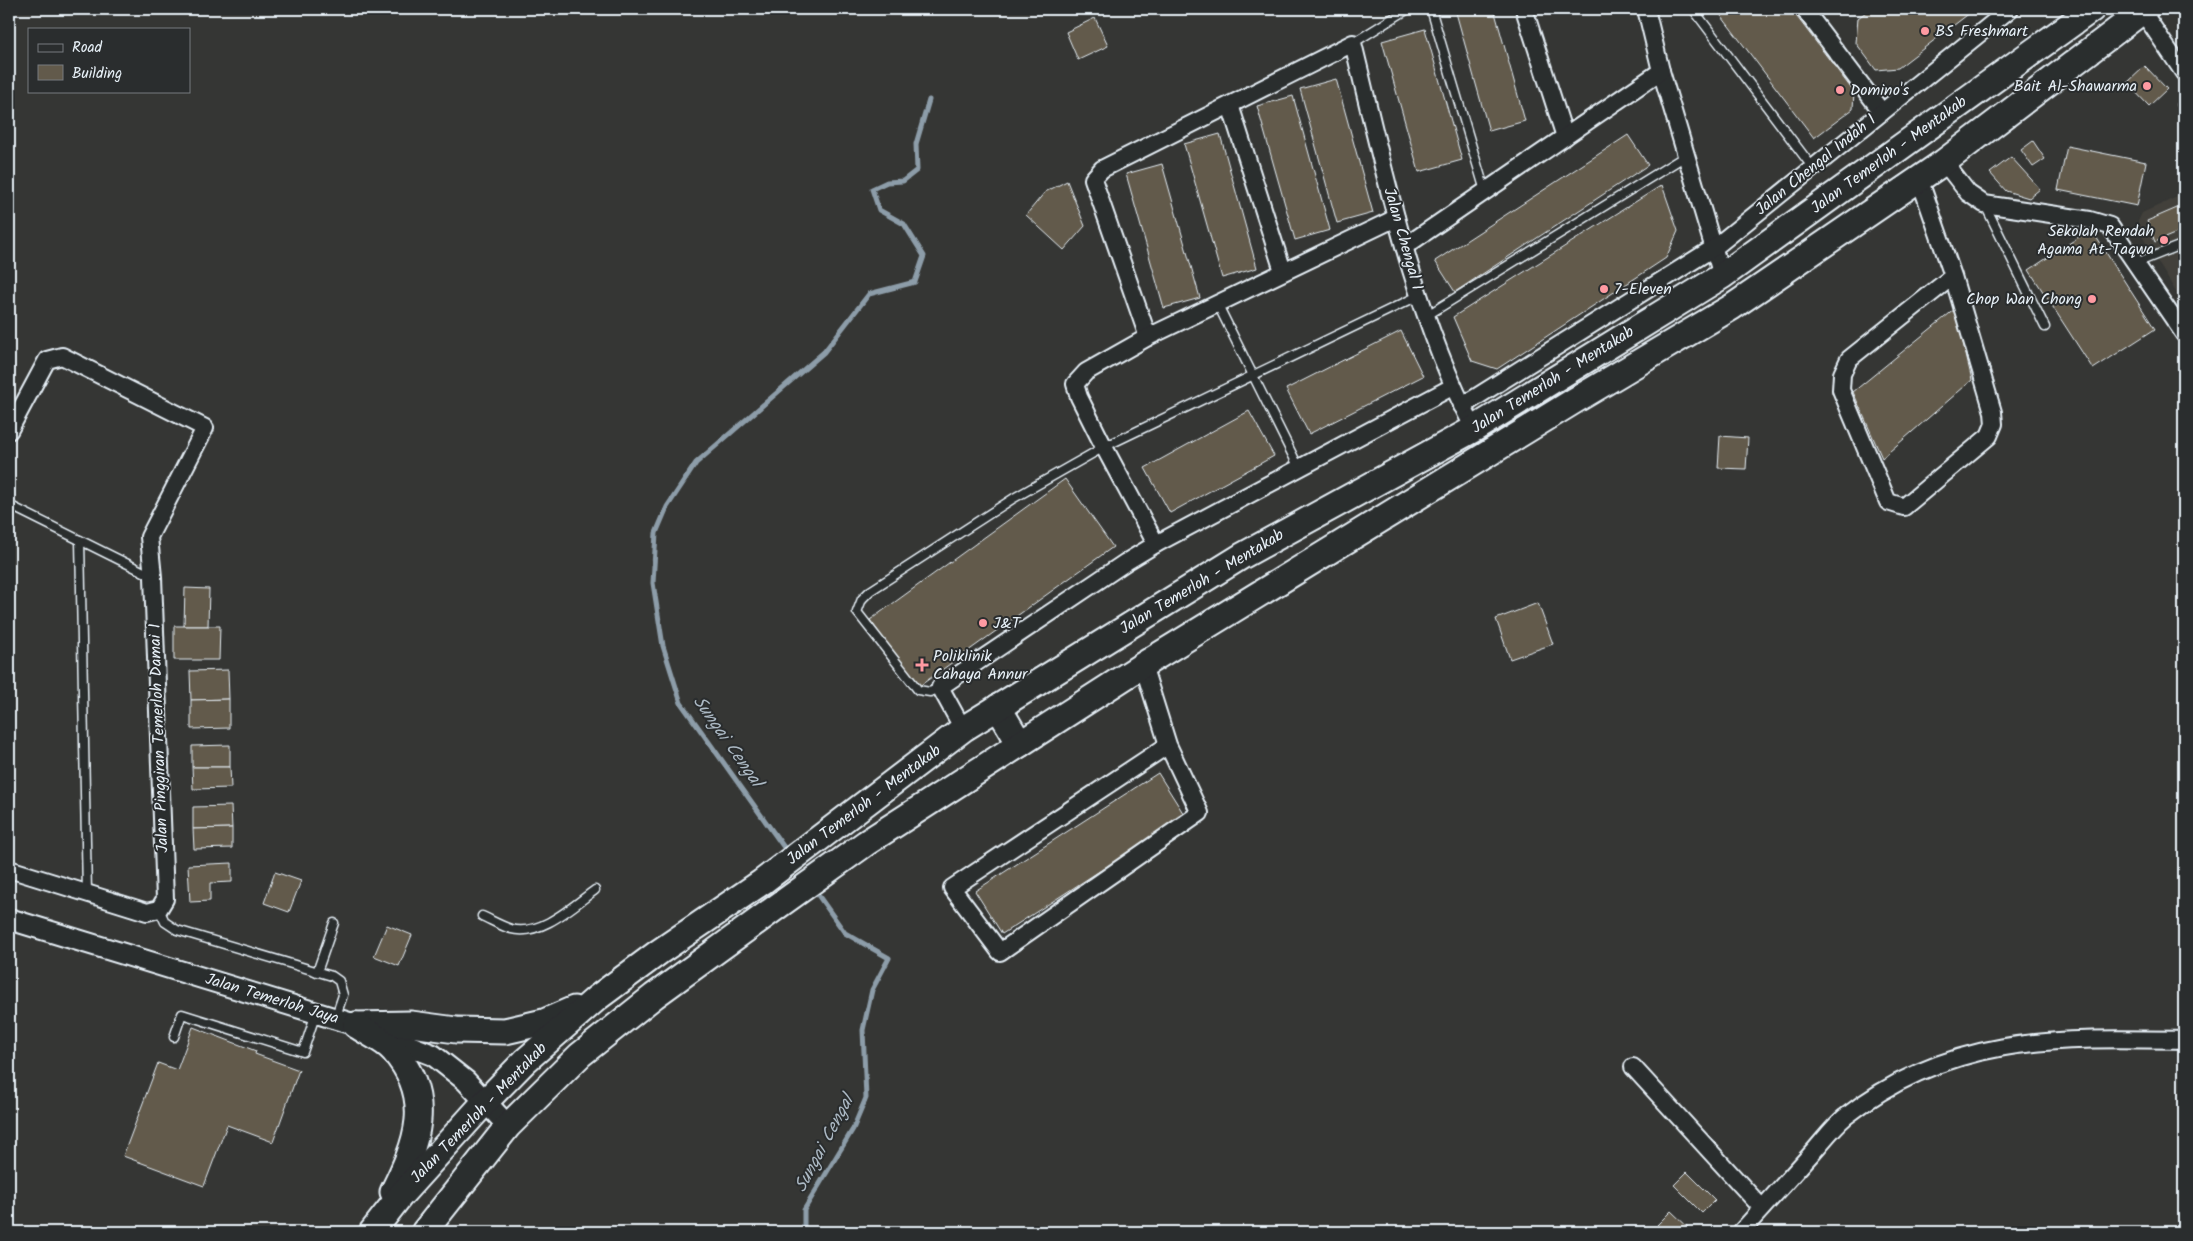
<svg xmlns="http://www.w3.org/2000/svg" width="2193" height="1241" font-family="Kalam,sans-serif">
	<rect width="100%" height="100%" fill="#353634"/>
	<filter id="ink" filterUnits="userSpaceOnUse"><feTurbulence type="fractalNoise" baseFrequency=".02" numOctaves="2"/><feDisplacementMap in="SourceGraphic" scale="10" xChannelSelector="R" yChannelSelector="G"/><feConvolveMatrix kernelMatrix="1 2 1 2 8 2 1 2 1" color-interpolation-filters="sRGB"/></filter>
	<g filter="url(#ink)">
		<path fill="#42413b" d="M2184,194V305L2136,226L2142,213Z"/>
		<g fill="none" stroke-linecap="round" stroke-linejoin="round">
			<g stroke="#8d9da9" stroke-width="5">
				<path d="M788,853L681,703L663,646L653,583L656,533L667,507L696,463L824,352L869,294L915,282L924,256L904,224L879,210L872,189L887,182L903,181L917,170L916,144L929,100"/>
				<path d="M804,1232V1210L853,1129L866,1098L863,1030L872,990L889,958L845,933L813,888"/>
			</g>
		</g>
		<g fill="#625a4b" stroke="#e8f1f8">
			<path d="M1455,9H1494L1525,121L1489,131Z"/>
			<path d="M1716,9H1791L1854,92L1853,109L1814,138Z"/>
			<path d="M1870,9H1975L1898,68L1876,70L1856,43L1858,18Z"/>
			<path d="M1095,18L1108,46L1078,60L1066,32Z"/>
			<path d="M1425,29L1462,160L1419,172L1382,41Z"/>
			<path d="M2145,66L2167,89L2149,106L2127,83Z"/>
			<path d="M1336,79L1373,213L1337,223L1300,89Z"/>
			<path d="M1293,96L1330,230L1295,240L1257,106Z"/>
			<path d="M1220,134L1257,268L1222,278L1184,144Z"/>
			<path d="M1628,135L1648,165L1455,292L1435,261Z"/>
			<path d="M2033,141L2045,159L2033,167L2021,150Z"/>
			<path d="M2067,146L2146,162L2137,206L2058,190Z"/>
			<path d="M2011,157L2040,189L2029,198L2006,191L1990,173Z"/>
			<path d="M1162,164L1200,298L1164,308L1126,174Z"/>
			<path d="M1067,181L1085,226L1064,250L1026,215L1045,192Z"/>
			<path d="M1662,185L1678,231L1666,258L1497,369L1472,361L1453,317Z"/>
			<path d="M2184,205V230L2155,242L2147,221Z"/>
			<path d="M2091,229L2155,329L2093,369L2029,270Z"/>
			<path d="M1955,309L1972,380L1882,458L1853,392Z"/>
			<path d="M1401,331L1423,376L1309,434L1286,389Z"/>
			<path d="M1249,411L1274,456L1170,513L1145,468Z"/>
			<path d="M1720,436L1748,438L1746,469L1718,468Z"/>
			<path d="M1065,479L1113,547L918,687L870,620Z"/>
			<path d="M185,588L209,589L208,626H184Z"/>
			<path d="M1538,603L1553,644L1510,659L1496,619Z"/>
			<path d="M174,626H220L219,660H174Z"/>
			<path d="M228,670L229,699L191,700L190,671Z"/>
			<path d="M229,699V728L191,729V700Z"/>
			<path d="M230,745V767H192V746Z"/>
			<path d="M192,767H230L231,788L193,789Z"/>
			<path d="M1158,773L1185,816L1002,934L975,891Z"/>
			<path d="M231,806L232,828L193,829V807Z"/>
			<path d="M232,828V848L194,849L193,829Z"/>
			<path d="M232,863V882L210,883V901L190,902L188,865Z"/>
			<path d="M275,872L301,881L289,912L264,903Z"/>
			<path d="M387,925L412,935L399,966L374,956Z"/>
			<path d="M193,1027L256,1051L255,1054L299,1070L273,1142L227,1125L204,1186L123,1156L158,1063L177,1070Z"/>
			<path d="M1687,1172L1715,1200L1702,1213L1674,1185Z"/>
			<path d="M1671,1211L1693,1232H1665L1657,1225Z"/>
		</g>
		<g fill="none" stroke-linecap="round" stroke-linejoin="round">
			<g stroke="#e8f1f8" stroke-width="11">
				<g id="service">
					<path d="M1431,9L1485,191"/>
					<path d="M1693,9L1813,168"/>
					<path d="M1353,43L1408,9"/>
					<path d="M2184,103L2182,105L2184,110"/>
					<path d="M1985,205L2045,327"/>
					<path d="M2136,263L2184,244"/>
					<path d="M1217,303L1299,468"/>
					<path d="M1426,316L1687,155"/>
					<path d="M9,505L152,576"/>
					<path d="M80,540L87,893"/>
					<path d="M940,687L930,692L918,690L857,612L862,599L870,591L1014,498L1104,447L1420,295"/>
					<path d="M159,909L165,922L177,930L332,976L339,981L343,995L335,1019"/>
					<path d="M482,916C491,920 501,926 511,929C540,937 573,906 595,890"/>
					<path d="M317,972L334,923"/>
					<path d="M174,1037L182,1014L303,1052L316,1013"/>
				</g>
			</g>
			<g stroke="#e8f1f8" stroke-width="20">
				<g id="minor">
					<path d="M1524,9L1565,137"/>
					<path d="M1646,9L1661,71L1722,276"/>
					<path d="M1804,9L1882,112"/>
					<path d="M2142,11L2184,73"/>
					<path d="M1230,105L1283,271"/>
					<path d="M1944,162L1968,193L1984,204L2090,220L2110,226L2184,334"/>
					<path d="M1919,178L1953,276L1993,412L1994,424L1989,436L1904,507L1888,502L1841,390L1842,374L1849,359L1953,276"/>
					<path d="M1404,247L1661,71"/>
					<path d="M1148,337L1093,179L1102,169L1353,43C1385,174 1412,309 1474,429"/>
					<path d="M1462,406L1715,247L2010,9"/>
					<path d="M9,431L47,360L62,356L205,428L149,537L153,577L165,899L159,909L147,912L9,869"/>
					<path d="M1156,544L1104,447L1079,397L1075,384L1086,372L1148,337L1396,218"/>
					<path d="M1143,665L1168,745L1200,813L1000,952L952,888L1168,745"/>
					<path d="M963,729L940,687L1126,562L1156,544L1452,387"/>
					<path d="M1633,1067L1762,1208"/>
					<path d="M1741,1232C1764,1206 1788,1180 1812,1153C1822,1142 1833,1127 1845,1117C1950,1034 2058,1038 2184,1040"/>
				</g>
			</g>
			<g stroke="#e8f1f8" stroke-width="24">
				<path id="tertiary" d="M9,919L356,1025L433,1055L466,1081L508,1126"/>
			</g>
			<g stroke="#e8f1f8" stroke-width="29">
				<g id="primary">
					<path d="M998,707L1020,744"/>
					<path d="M356,1025L411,1024L456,1030L505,1031L544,1022L574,1009"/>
					<path d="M356,1025C367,1033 385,1040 394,1051C435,1099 417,1143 393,1192"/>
					<path d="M372,1232L400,1196L485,1102L525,1061L597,998L659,952L762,882L963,729L1242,556L1474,429L1722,276L2092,9"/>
					<path d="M424,1232L508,1126L580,1055L654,996L778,906L866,843L1143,665L1574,401L1732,307L1944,162L2145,9"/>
				</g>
			</g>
			<use href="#service" stroke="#2a2d2e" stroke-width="8"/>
			<use href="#minor" stroke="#2a2d2e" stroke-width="16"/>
			<use href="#tertiary" stroke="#2a2d2e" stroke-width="20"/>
			<use href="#primary" stroke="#2a2d2e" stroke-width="25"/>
		</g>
	</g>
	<g fill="#ff9aa2" stroke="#2a2d2e" stroke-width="2">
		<circle cx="1925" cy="31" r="5"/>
		<circle cx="2147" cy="86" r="5"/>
		<circle cx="1840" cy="90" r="5"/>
		<circle cx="2164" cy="240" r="5"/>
		<circle cx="1604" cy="289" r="5"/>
		<circle cx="2092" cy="299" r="5"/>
		<circle cx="983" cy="623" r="5"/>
		<path d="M919.5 657.5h5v5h5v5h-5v5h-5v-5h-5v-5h5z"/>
	</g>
	<g text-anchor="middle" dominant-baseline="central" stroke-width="4" stroke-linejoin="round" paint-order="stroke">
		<g font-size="16" fill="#e8f1f8" stroke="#2a2d2e" text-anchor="start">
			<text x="1935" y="31">BS Freshmart</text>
			<text x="2137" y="86" text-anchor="end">Bait Al-Shawarma</text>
			<text x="1850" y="90">Domino's</text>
			<text x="2154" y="231" text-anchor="end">Sekolah Rendah<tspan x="2154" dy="18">Agama At-Taqwa</tspan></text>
			<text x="1614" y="289">7-Eleven</text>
			<text x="2082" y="299" text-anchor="end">Chop Wan Chong</text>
			<text x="993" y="623">J&amp;T</text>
			<text x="933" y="656">Poliklinik<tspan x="933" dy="18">Cahaya Annur</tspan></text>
		</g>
		<g font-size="16" fill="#e8f1f8" stroke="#2a2d2e">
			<text transform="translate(1889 155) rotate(-36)">Jalan Temerloh - Mentakab</text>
			<text transform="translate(1816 165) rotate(-39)">Jalan Chengal Indah 1</text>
			<text transform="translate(1403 239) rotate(74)">Jalan Chengal 1</text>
			<text transform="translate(1553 380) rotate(-32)">Jalan Temerloh - Mentakab</text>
			<text transform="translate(1202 582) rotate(-31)">Jalan Temerloh - Mentakab</text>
			<text transform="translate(159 738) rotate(-92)">Jalan Pinggiran Temerloh Damai 1</text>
			<text transform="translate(864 805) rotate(-37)">Jalan Temerloh - Mentakab</text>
			<text transform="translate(272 999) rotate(17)">Jalan Temerloh Jaya</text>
			<text transform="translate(479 1113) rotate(-46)">Jalan Temerloh - Mentakab</text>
		</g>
		<g font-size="18" font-style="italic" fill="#acb9c4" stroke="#2a2d2e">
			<text transform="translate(727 742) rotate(55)">Sungai Cengal</text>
			<text transform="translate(825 1144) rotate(-62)">Sungai Cengal</text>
		</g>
	</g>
	<rect width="2193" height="1241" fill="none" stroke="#2a2d2e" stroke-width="30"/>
	<rect x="15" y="15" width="2163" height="1211" fill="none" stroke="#e8f1f8" stroke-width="2" filter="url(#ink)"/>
	<rect x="28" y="28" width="162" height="65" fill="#2a2d2e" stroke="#767b7f"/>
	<rect x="38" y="44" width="25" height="8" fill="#2a2d2e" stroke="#767b7f"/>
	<text x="72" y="52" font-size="15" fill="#e8f1f8">Road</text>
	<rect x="38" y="65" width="25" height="15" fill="#625a4b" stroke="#767b7f"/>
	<text x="72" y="78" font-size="15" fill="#e8f1f8">Building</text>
</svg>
